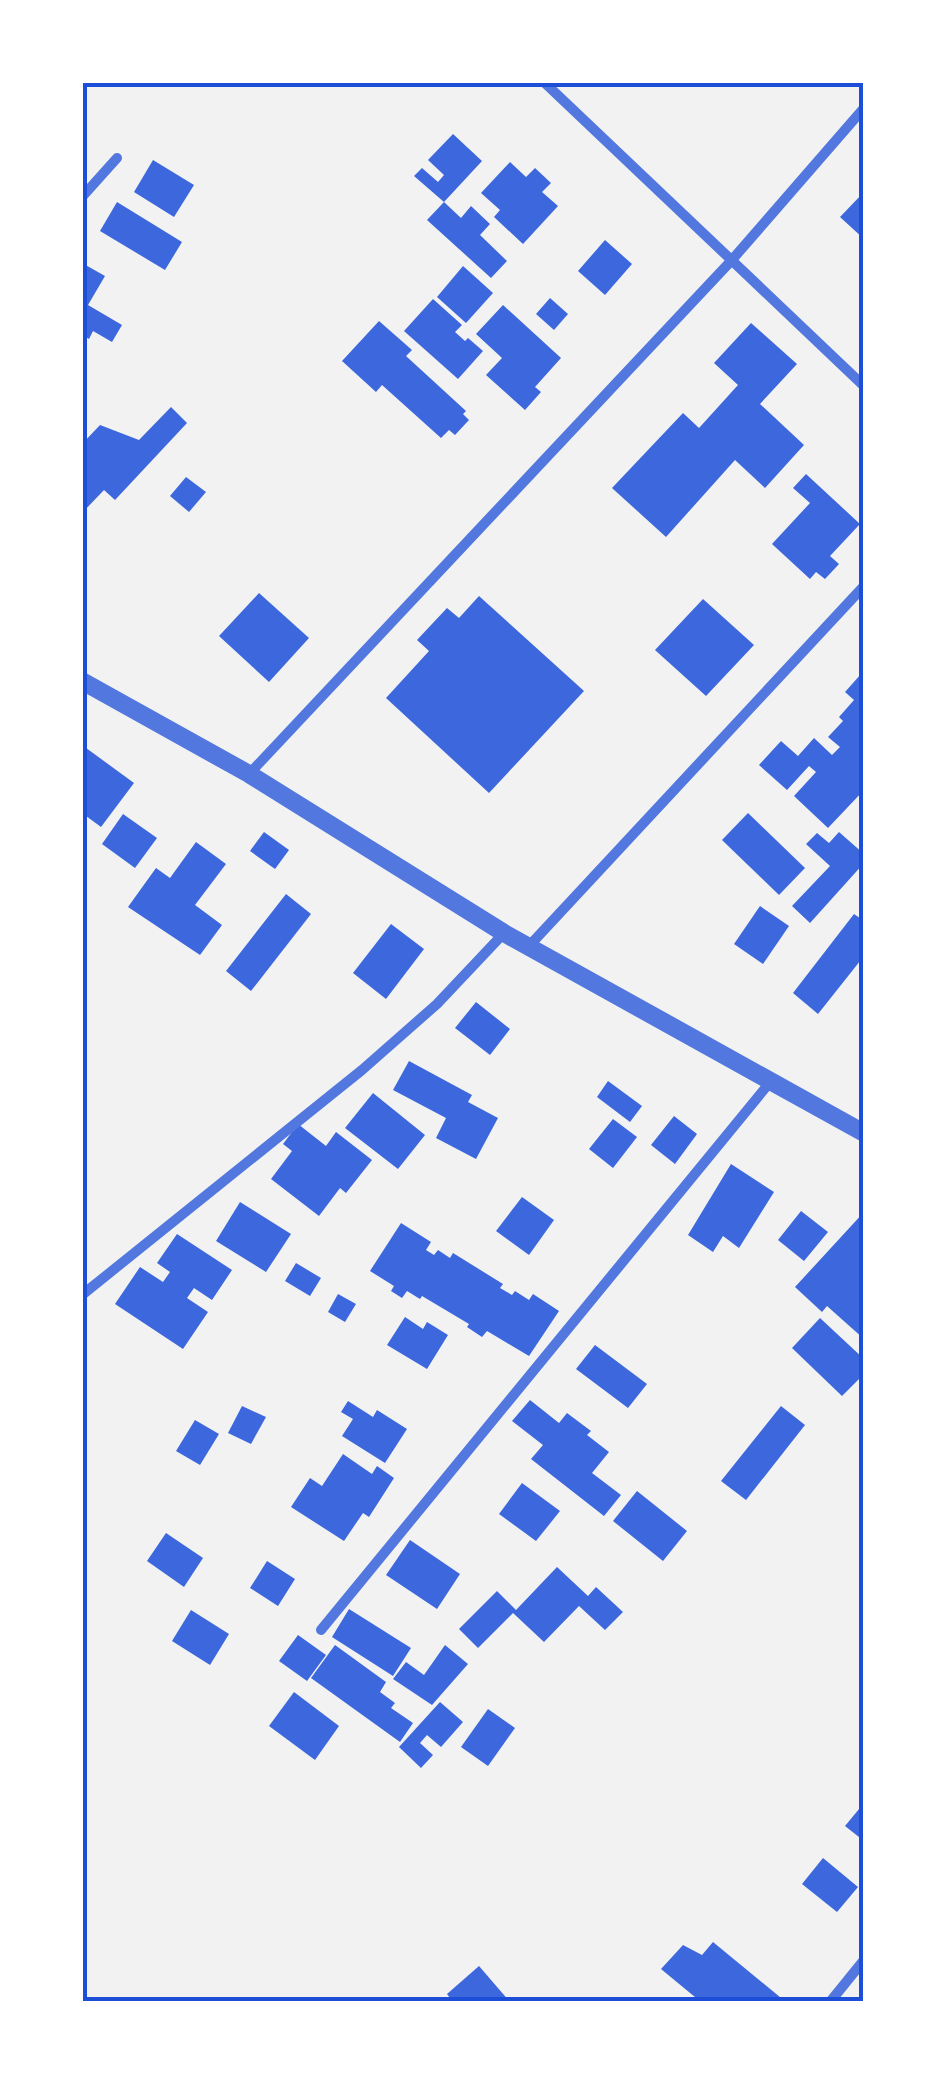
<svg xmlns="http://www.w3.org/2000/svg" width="946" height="2084" font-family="'Crimson Pro',serif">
	<rect width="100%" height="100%" fill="#f2f2f2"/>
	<g fill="#3d67dc">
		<path d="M453,134L482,161L444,202L461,218L471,206L490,224L480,235L507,261L491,278L427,220L444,202L414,176L422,168L438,182L444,175L428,160Z"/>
		<path d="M153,160L194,185L174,217L134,192Z"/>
		<path d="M510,162L526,177L535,168L551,183L542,192L558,206L523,244L494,217L500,210L481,193Z"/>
		<path d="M864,192V239L840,217Z"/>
		<path d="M117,202L182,242L165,270L100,231Z"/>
		<path d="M605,240L632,264L605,295L578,271Z"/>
		<path d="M82,263L105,276L88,305L122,325L112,342L93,331L89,339L82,335Z"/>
		<path d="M463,266L493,293L466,323L437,297Z"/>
		<path d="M550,298L568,314L554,330L536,314Z"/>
		<path d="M433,299L462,325L455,332L465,341L468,338L483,351L458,379L404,331Z"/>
		<path d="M503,305L561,358L535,387L541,392L525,410L486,375L502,358L476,334Z"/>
		<path d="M379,321L412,350L406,356L466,411L463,414L469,420L455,435L449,430L441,438L382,385L376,392L342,361Z"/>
		<path d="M751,323L797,364L760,404L804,445L765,488L735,460L666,537L612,488L683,413L699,428L738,385L714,363Z"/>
		<path d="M171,407L187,423L115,500L104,490L82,513V444L100,425L139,440Z"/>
		<path d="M806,474L860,524L830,556L839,564L825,579L816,572L810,579L772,544L810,503L793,488Z"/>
		<path d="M186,477L206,492L189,512L170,496Z"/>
		<path d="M259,593L309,638L269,682L219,636Z"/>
		<path d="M479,596L584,691L489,793L386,698L429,651L417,640L447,608L459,618Z"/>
		<path d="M703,599L754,645L706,696L655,650Z"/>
		<path d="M861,674L864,790L828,828L794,796L816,772L809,766L787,790L759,765L781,741L798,756L814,738L832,755L840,747L828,737L843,721L839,717L854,700L845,692Z"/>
		<path d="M82,745L134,783L101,827L82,813Z"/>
		<path d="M748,813L805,868L779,895L722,840Z"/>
		<path d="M123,814L157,838L135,868L102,844Z"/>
		<path d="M264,832L289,850L275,869L250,851Z"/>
		<path d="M839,832L864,854V863L810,923L792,906L830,866L806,844L817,833L829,843Z"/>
		<path d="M196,842L226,864L195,905L222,925L200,955L128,907L156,868L170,878Z"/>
		<path d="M286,894L311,914L251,991L226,971Z"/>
		<path d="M760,906L789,926L763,964L734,944Z"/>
		<path d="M854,914L864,921V956L818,1014L793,993Z"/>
		<path d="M391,924L424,949L386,999L353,973Z"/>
		<path d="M476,1002L510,1029L490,1055L455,1028Z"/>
		<path d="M409,1061L472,1095L468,1102L498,1118L476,1159L436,1138L446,1118L393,1090Z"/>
		<path d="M608,1081L642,1106L630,1122L597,1097Z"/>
		<path d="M373,1093L425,1135L398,1169L345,1128Z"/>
		<path d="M674,1116L697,1134L675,1164L651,1145Z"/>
		<path d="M613,1119L637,1137L613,1168L589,1149Z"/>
		<path d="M298,1124L326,1146L336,1132L372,1160L346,1193L340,1188L319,1216L271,1179L292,1151L283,1144Z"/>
		<path d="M731,1164L774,1192L739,1248L723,1236L713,1252L688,1235Z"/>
		<path d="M522,1197L554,1220L529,1255L496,1231Z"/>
		<path d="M240,1202L291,1234L266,1272L216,1241Z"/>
		<path d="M801,1211L828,1232L804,1261L778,1240Z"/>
		<path d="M864,1212V1339L827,1306L822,1312L795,1287Z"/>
		<path d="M401,1223L431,1242L426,1250L434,1255L438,1250L450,1258L453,1253L503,1284L500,1288L512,1295L515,1291L529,1300L533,1294L559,1311L529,1356L487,1331L482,1337L467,1327L469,1324L422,1296L420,1299L407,1291L402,1298L391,1291L394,1286L370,1271Z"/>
		<path d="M177,1234L232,1270L212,1300L194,1288L187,1298L208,1312L183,1349L115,1304L140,1267L163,1282L170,1272L157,1263Z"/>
		<path d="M296,1263L321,1278L310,1296L285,1281Z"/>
		<path d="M338,1294L356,1304L345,1322L328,1312Z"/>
		<path d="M405,1317L423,1329L427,1322L448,1335L427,1369L387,1345Z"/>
		<path d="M820,1318L864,1359V1374L842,1396L792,1348Z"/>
		<path d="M595,1345L647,1384L628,1408L576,1369Z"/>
		<path d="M530,1400L559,1423L567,1413L591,1431L587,1435L609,1452L592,1473L621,1495L604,1516L531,1459L543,1445L512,1421Z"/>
		<path d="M348,1401L373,1417L377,1410L407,1429L385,1463L342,1436L353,1419L341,1412Z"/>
		<path d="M242,1406L266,1417L251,1444L228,1433Z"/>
		<path d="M781,1406L805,1425L746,1500L721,1481Z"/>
		<path d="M195,1420L219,1434L200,1465L176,1451Z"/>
		<path d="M343,1454L372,1474L377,1466L394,1478L369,1517L363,1513L344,1541L291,1507L310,1478L322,1486Z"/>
		<path d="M522,1483L560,1511L536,1541L499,1514Z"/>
		<path d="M637,1491L687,1531L663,1561L613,1521Z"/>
		<path d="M166,1533L203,1558L184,1587L147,1561Z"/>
		<path d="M410,1540L460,1574L437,1609L386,1575Z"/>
		<path d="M267,1561L295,1579L278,1606L250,1588Z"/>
		<path d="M557,1567L588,1596L596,1587L623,1612L605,1630L579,1606L544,1642L513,1613L478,1648L459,1629L497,1591L516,1610Z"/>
		<path d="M349,1609L411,1648L393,1676L332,1637Z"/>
		<path d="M191,1610L229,1634L210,1665L172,1641Z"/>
		<path d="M298,1635L326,1655L307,1681L279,1661Z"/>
		<path d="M335,1645L386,1682L380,1692L395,1703L391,1708L413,1723L400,1742L311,1678Z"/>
		<path d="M445,1645L468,1664L432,1705L393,1679L406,1662L424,1675Z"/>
		<path d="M294,1692L339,1726L315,1760L269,1726Z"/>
		<path d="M440,1702L463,1722L441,1747L427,1735L420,1743L433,1755L421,1768L399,1747Z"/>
		<path d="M488,1709L515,1728L488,1766L461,1747Z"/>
		<path d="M864,1803V1841L845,1826Z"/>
		<path d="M823,1858L858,1887L837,1912L802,1884Z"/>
		<path d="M713,1942L786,2002H701L661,1969L683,1945L702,1955Z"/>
		<path d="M479,1966L510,2002H453L447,1994Z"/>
	</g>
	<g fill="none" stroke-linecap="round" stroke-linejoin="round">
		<g stroke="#5277de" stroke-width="10">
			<path d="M544,82L864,386"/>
			<path d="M82,197L117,158"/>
			<path d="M249,774L731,261L864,108"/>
			<path d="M530,945L864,586"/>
			<path d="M82,1295L362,1070L437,1004L504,933"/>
			<path d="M321,1630L771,1081"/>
			<path d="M830,2002L864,1960"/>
		</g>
		<path stroke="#5277de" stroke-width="18" d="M82,681L249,774L504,933L864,1133"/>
	</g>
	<rect width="946" height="2084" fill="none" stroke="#ffffff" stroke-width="170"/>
	<rect x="85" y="85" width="776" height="1914" fill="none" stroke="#1d4ed8" stroke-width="4"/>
</svg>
